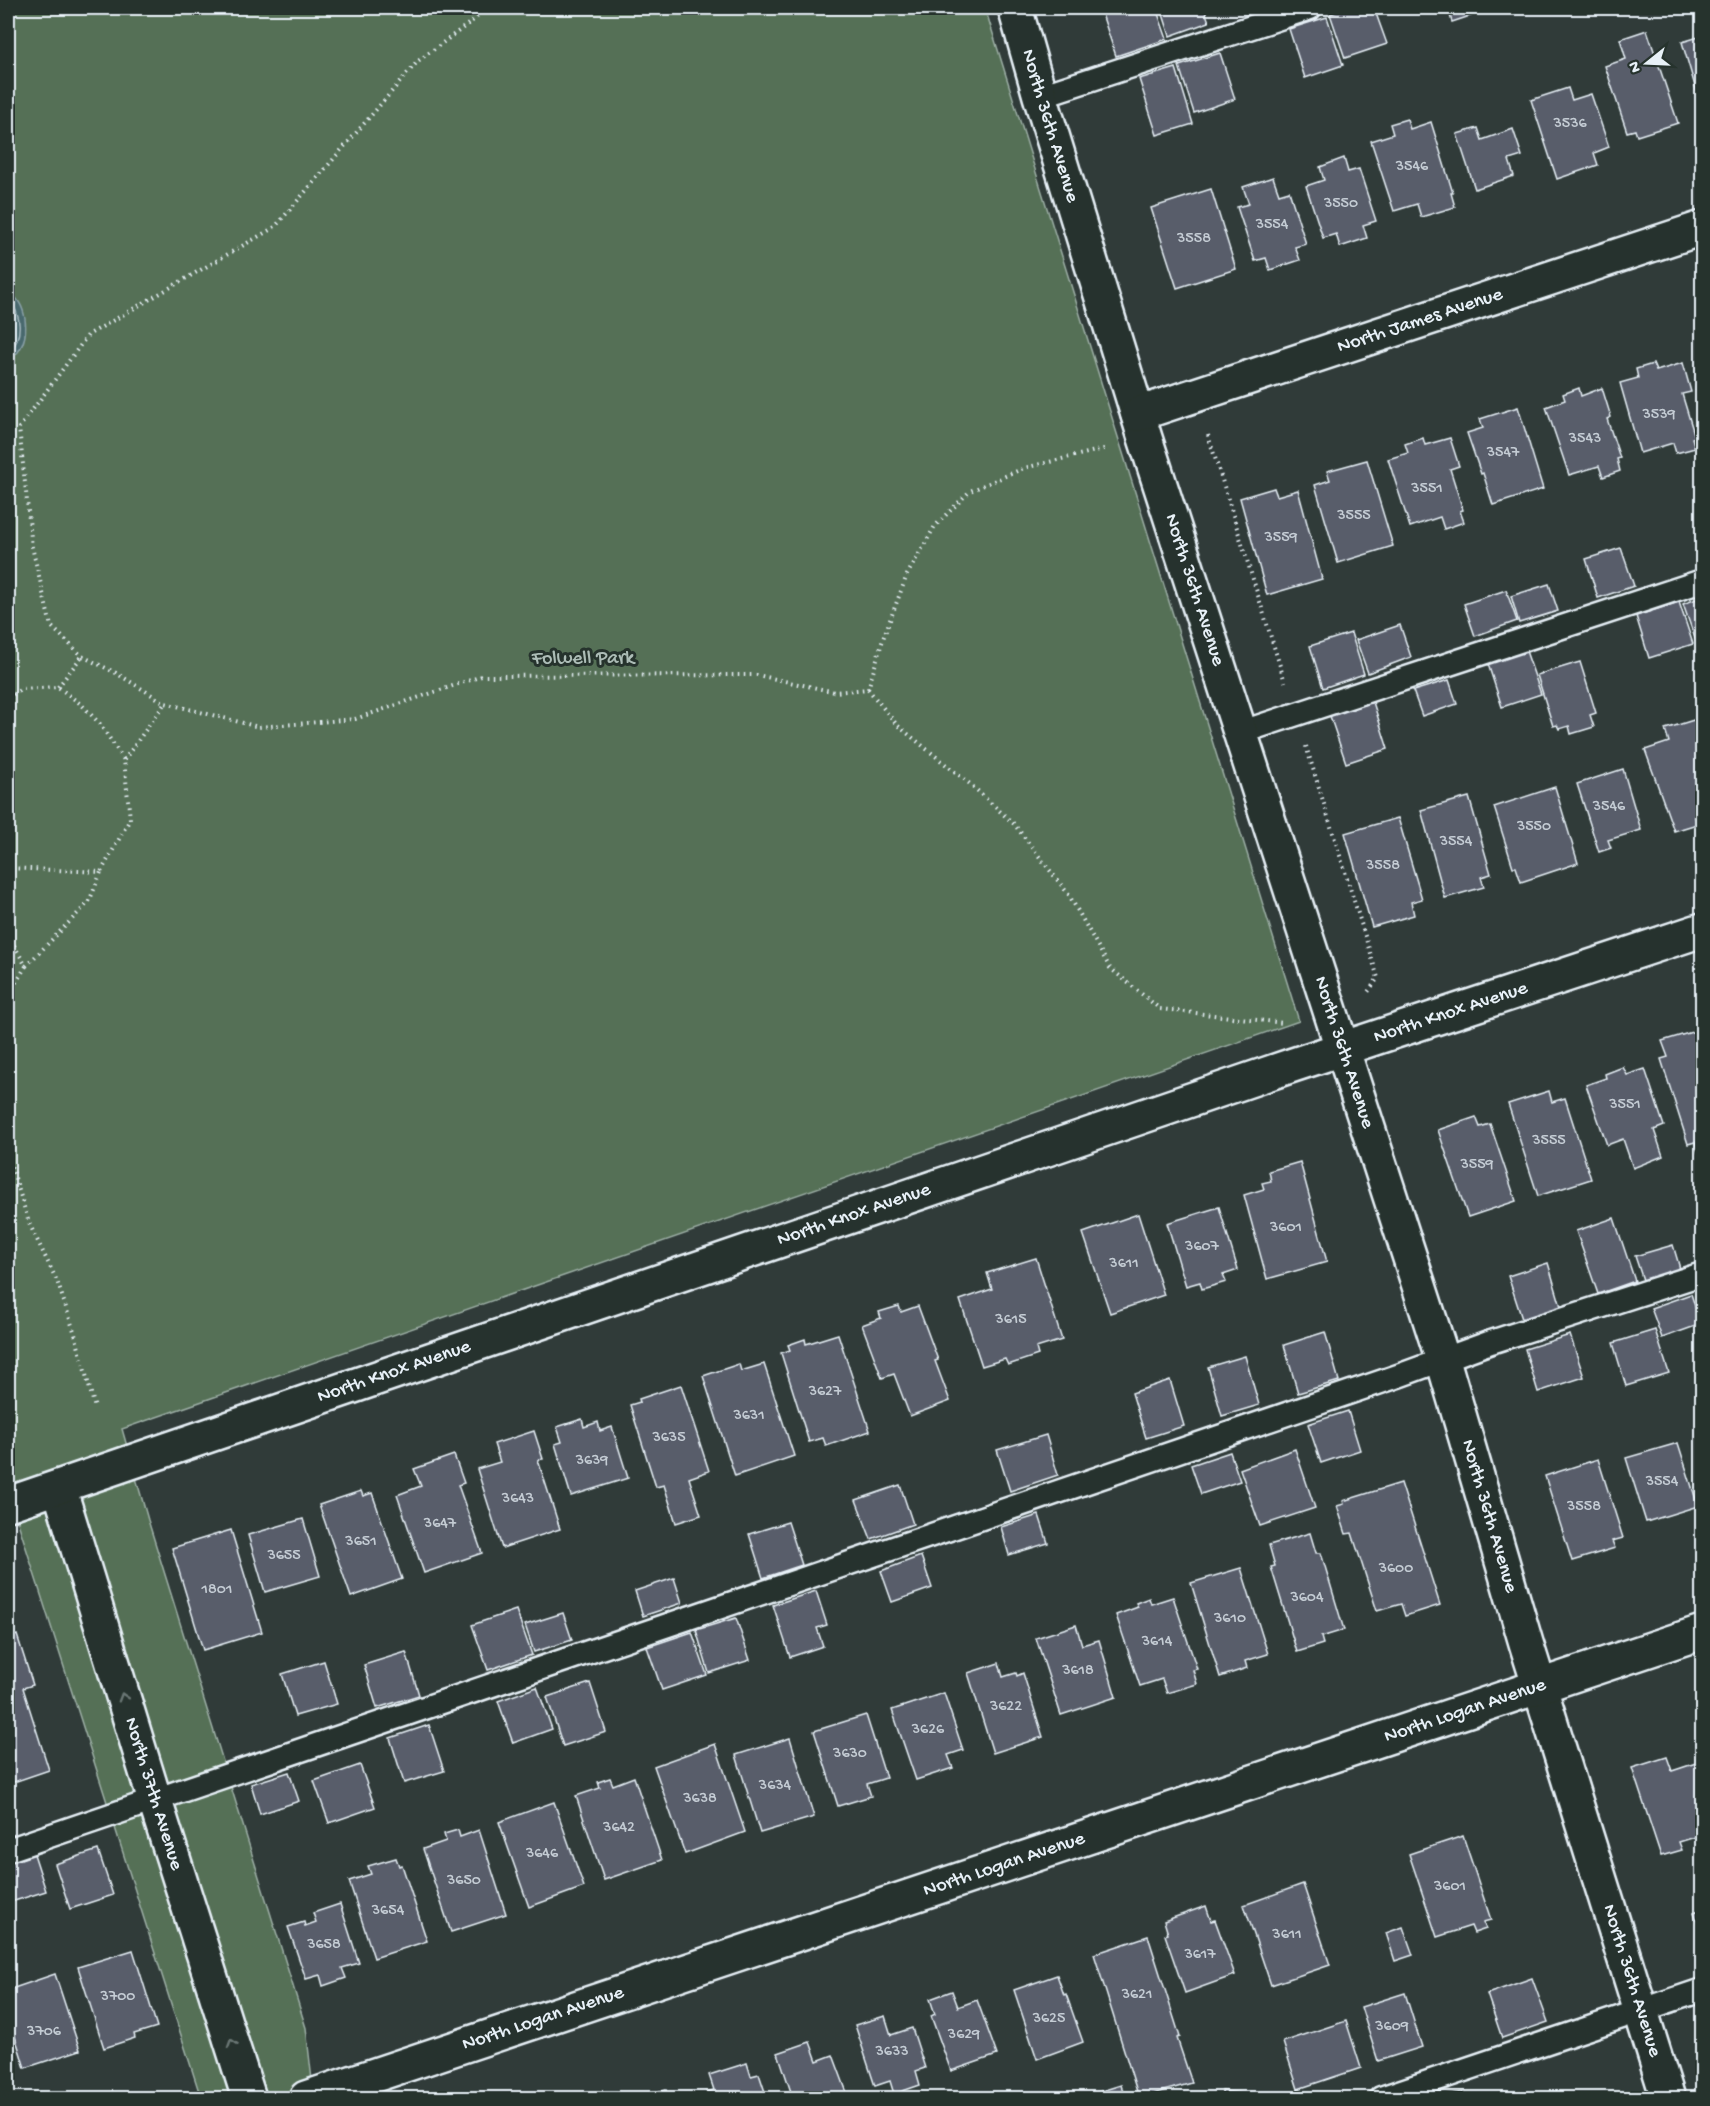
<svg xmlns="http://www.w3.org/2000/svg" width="1710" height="2106" font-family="'Gochi Hand',sans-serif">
	<rect width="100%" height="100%" fill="#303b39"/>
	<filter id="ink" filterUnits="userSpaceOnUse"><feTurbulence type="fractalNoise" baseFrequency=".0167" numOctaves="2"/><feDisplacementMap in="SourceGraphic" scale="12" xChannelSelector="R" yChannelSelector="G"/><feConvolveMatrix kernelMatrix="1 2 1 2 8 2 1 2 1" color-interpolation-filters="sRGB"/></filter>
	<g filter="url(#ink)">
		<path fill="#557056" stroke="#9eb0a7" stroke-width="1.5" d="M8,8H985L1299,1021L122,1429L148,1520L306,2028L314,2098H201L8,1491Z"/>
		<path fill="#48696e" stroke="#889fa5" stroke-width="1.5" d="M8,292C27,302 31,334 18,352C15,355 11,359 8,362Z"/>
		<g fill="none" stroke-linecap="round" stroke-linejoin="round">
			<path stroke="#a8bbc1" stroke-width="1.5" d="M8,298C22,315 24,337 8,354"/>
		</g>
		<g fill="#585d6a" stroke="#e8f1f8" stroke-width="1.5">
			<path d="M1100,8H1156L1167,39L1116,56Z"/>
			<path d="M1161,8H1204L1209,22L1170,36Z"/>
			<path d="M1349,8H1374L1387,44L1345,58L1330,14Z"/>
			<path d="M1448,8H1494L1452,22Z"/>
			<path d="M1327,17L1343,65L1305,78L1289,29Z"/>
			<path d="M1647,30L1678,123L1637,136L1635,130L1627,132L1605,66L1626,59L1620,39Z"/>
			<path d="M1702,36V110L1682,42Z"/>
			<path d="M1220,53L1235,99L1194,113L1179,66Z"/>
			<path d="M1176,68L1193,124L1157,135L1139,79Z"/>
			<path d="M1568,88L1572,100L1591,94L1609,147L1594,153L1598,165L1557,179L1531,100Z"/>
			<path d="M1407,119L1410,129L1431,122L1453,193H1451L1455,207L1421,217L1417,204L1394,211L1371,141L1393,134L1390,124Z"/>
			<path d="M1478,128L1482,140L1513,129L1522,156L1509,160L1514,176L1475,189L1457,134Z"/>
			<path d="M1344,158L1348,172L1359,169L1376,221L1363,225L1367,238L1340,247L1336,234L1323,238L1306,186L1324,180L1320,167Z"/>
			<path d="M1273,177L1279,194L1289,191L1306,244L1295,247L1300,260L1270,270L1266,258L1255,261L1237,207L1249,204L1243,187Z"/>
			<path d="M1211,189L1236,269L1177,288L1151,208Z"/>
			<path d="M1683,363L1691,392L1682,394L1695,437L1692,438L1695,448L1676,453L1673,443L1640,453L1620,383L1638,378L1636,369L1653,364L1656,371Z"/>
			<path d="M1579,388L1581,396L1602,388L1611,417L1607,419L1620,458L1617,459L1620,471L1603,477L1599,466L1569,475L1546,407L1565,400L1563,394Z"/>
			<path d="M1518,407L1543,489L1493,505L1483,473L1481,474L1467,433L1483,428L1480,419Z"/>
			<path d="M1423,438L1425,445L1450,438L1459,466L1450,469L1463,510L1460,511L1464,522L1444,529L1440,517L1410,527L1388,459L1408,453L1405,444Z"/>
			<path d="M1367,460L1393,546L1338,563L1315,485L1330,480L1327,471Z"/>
			<path d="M1274,488L1277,496L1298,490L1322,579L1267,595L1240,498Z"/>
			<path d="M1621,548L1634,586L1598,598L1586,559Z"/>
			<path d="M1549,584L1558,611L1519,623L1511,596Z"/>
			<path d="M1506,590L1517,621L1475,636L1464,604Z"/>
			<path d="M1702,597V645L1698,647L1683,604Z"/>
			<path d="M1679,602L1693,644L1649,658L1636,616Z"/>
			<path d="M1400,625L1411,657L1368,673L1356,640Z"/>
			<path d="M1351,633L1364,674L1323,688L1310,646Z"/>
			<path d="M1526,651L1541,694L1502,707L1488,664Z"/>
			<path d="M1580,662L1596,713L1590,715L1594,727L1571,734L1569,726L1559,729L1557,725L1553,726L1537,675Z"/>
			<path d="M1449,680L1457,704L1422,716L1413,691Z"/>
			<path d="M1373,702L1388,749L1346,763L1330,716Z"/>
			<path d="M1697,719L1702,736V814L1695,817L1697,824L1674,831L1645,750L1669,742L1665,729Z"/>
			<path d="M1623,769L1641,830L1608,840L1611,848L1599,852L1577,784Z"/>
			<path d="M1555,787L1578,863L1521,882L1516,867H1513L1494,807Z"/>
			<path d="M1469,797L1491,874L1481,877L1484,887L1445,898L1421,810Z"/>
			<path d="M1398,818L1422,899L1411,902L1414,915L1372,927L1345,833Z"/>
			<path d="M1702,1029V1154L1699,1155L1695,1142L1688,1144L1661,1059L1668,1057L1662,1041Z"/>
			<path d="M1623,1067L1627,1075L1645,1069L1664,1126L1654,1130L1663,1156L1633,1168L1623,1139L1607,1145L1586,1085L1606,1078L1605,1074Z"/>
			<path d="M1549,1091L1552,1102L1565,1098L1591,1179L1538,1196L1508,1104Z"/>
			<path d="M1476,1117L1480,1127L1490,1124L1516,1201L1468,1217L1438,1130Z"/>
			<path d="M1300,1162L1327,1262L1267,1279L1244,1195L1264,1189L1262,1183L1271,1181L1269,1171Z"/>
			<path d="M1219,1207L1238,1270L1223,1275L1226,1282L1202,1289L1200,1282L1186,1286L1167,1223Z"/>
			<path d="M1138,1214L1164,1295L1110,1313L1083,1233Z"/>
			<path d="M1614,1218L1635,1281L1598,1294L1576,1231Z"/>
			<path d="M1673,1245L1681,1272L1644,1283L1635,1256Z"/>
			<path d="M1036,1258L1062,1340L1036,1348L1038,1355L1008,1365L1005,1359L982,1366L960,1300L992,1289L987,1273Z"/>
			<path d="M1548,1263L1562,1310L1523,1322L1508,1276Z"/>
			<path d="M1691,1294L1701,1324L1662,1338L1651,1308Z"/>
			<path d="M899,1306L901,1312L918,1306L938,1360L935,1361L950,1401L910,1416L894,1374L882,1378L862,1325L881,1318L879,1312Z"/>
			<path d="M1655,1330L1669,1373L1626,1386L1613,1343Z"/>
			<path d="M1325,1332L1339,1381L1298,1393L1284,1345Z"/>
			<path d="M838,1334L870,1431L826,1446L823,1438L809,1442L781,1353L790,1350L788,1345L805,1339L806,1344Z"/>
			<path d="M1570,1335L1584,1377L1538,1392L1525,1349Z"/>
			<path d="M1245,1356L1259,1405L1222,1416L1208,1367Z"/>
			<path d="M739,1364L741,1371L764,1364L794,1456L735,1476L703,1376Z"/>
			<path d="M1170,1380L1184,1426L1146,1438L1132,1393Z"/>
			<path d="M681,1385L709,1471L689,1478L701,1515L676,1523L664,1485L656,1487L630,1405L640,1402L639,1399Z"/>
			<path d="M1348,1411L1360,1450L1321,1463L1308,1424Z"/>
			<path d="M582,1419L584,1427L598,1422L600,1431L612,1427L628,1478L571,1496L555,1444L562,1442L557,1427Z"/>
			<path d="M534,1431L543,1459L538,1460L560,1529L502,1548L477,1469L500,1462L494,1444Z"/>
			<path d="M1046,1435L1058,1475L1010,1491L997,1450Z"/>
			<path d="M1678,1443L1698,1506L1646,1522L1626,1458Z"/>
			<path d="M1295,1449L1315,1508L1260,1526L1240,1469Z"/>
			<path d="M1230,1452L1240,1481L1201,1494L1191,1465Z"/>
			<path d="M454,1455L464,1483L458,1485L482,1553L424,1573L397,1495L421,1486L414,1469Z"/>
			<path d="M1598,1459L1623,1538L1612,1541L1615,1548L1572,1561L1545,1476Z"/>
			<path d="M1401,1483L1440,1605L1405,1616L1401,1604L1377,1611L1352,1533L1346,1534L1337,1506L1344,1504L1343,1501Z"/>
			<path d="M900,1485L913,1524L871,1539L856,1500Z"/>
			<path d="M361,1491L363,1496L372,1493L402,1579L351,1597L319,1505Z"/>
			<path d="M1039,1515L1048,1543L1009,1555L1001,1527Z"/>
			<path d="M303,1519L320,1576L265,1592L248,1535Z"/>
			<path d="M788,1522L802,1565L763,1578L749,1534Z"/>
			<path d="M231,1530L262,1632L203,1650L172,1548Z"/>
			<path d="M1310,1533L1316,1553H1321L1344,1630L1321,1637L1323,1644L1297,1652L1271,1567L1275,1566L1269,1545Z"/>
			<path d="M921,1556L932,1588L892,1602L881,1571Z"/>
			<path d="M1241,1568L1268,1654L1245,1661L1247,1668L1220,1677L1191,1583Z"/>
			<path d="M674,1578L682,1603L643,1616L635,1591Z"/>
			<path d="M816,1591L827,1625L817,1628L823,1646L790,1657L773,1605Z"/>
			<path d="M1173,1597L1197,1669L1193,1670L1197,1684L1167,1693L1162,1679L1140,1686L1116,1615L1138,1607L1136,1603L1149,1598L1151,1604Z"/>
			<path d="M516,1610L532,1655L488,1670L472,1625Z"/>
			<path d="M563,1613L572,1640L534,1652L525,1625Z"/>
			<path d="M736,1618L750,1660L709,1673L696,1630Z"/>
			<path d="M1076,1625L1082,1645L1099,1640L1116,1697L1061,1715L1036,1638Z"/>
			<path d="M692,1632L707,1675L662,1690L647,1647Z"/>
			<path d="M17,1635L33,1685L23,1688L49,1770L8,1784V1638Z"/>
			<path d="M406,1652L419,1695L377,1708L364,1665Z"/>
			<path d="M324,1661L337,1704L295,1716L282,1674Z"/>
			<path d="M999,1663L1003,1677L1016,1673L1017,1676L1023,1673L1043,1737L993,1753L968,1673Z"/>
			<path d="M590,1683L606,1732L563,1746L547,1697Z"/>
			<path d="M537,1687L552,1729L513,1743L498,1701Z"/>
			<path d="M944,1693L963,1750L948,1755L953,1768L916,1780L892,1710Z"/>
			<path d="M866,1715L886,1778L867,1784L871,1796L838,1806L814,1731Z"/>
			<path d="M429,1725L444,1771L404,1783L390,1738Z"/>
			<path d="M790,1738L814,1817L760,1833L736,1755Z"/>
			<path d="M715,1744L745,1832L685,1854L654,1766Z"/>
			<path d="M1667,1757L1672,1771L1696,1763L1702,1785V1835L1679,1842L1682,1850L1661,1856L1632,1768Z"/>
			<path d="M360,1765L375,1807L329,1823L314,1781Z"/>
			<path d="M289,1772L299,1801L260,1814L251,1784Z"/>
			<path d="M634,1777L662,1860L604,1880L576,1796L600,1788L598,1782L610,1778L613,1785Z"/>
			<path d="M554,1802L584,1887L529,1907L499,1822Z"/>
			<path d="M458,1830L460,1837L479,1830L506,1914L451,1932L423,1849L446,1841L444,1834Z"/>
			<path d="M1463,1836L1491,1920L1483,1922L1486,1929L1474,1933L1471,1926L1437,1937L1409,1854Z"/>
			<path d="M98,1850L113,1895L70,1909L55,1864Z"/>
			<path d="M34,1854L46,1891L8,1903V1863Z"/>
			<path d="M396,1858L399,1866L402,1865L427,1941L374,1958L349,1881L371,1874L368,1866Z"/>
			<path d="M1303,1884L1330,1965L1271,1985L1244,1905Z"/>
			<path d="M340,1904L359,1963L342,1968L346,1978L323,1986L320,1975L306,1979L288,1927L304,1922L305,1926L316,1922L313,1913Z"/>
			<path d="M1206,1906L1211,1921L1215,1920L1235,1975L1185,1993L1165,1935L1168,1934L1164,1921Z"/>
			<path d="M1702,1909V1937L1694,1912Z"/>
			<path d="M1403,1927L1413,1955L1395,1961L1386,1933Z"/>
			<path d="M1148,1936L1180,2037L1177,2038L1192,2083L1139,2098L1094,1954Z"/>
			<path d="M133,1950L157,2027L134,2034L135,2038L104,2048L78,1967Z"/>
			<path d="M55,1974L80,2050L25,2068L8,2014V1990Z"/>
			<path d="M1057,1975L1064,1995L1066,1994L1083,2042L1037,2059L1014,1990Z"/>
			<path d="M1532,1978L1548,2022L1502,2038L1487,1994Z"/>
			<path d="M952,1991L958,2007L977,2000L997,2055L951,2071L931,2016L935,2014L930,1999Z"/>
			<path d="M1405,1993L1422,2047L1378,2061L1361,2007Z"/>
			<path d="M885,2016L891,2035L912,2028L925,2068L916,2071L920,2085L894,2094L890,2081L875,2086L855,2025Z"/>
			<path d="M1346,2021L1361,2068L1298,2089L1283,2042Z"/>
			<path d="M810,2042L817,2061L833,2055L849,2098H793L778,2053Z"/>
			<path d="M747,2063L751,2076L759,2074L767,2098H709L707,2092L714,2090L709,2075Z"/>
			<path d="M1121,2085L1125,2098H1083L1082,2097Z"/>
			<path d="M666,2090L669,2098H640Z"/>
			<path d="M1222,2091L1264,2095L1263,2098H1222Z"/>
			<path d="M1463,2092L1464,2098H1424Z"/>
		</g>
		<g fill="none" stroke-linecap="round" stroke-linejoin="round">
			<g stroke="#e8f1f8" stroke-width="27">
				<g id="service">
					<path d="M1040,96L1310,8"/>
					<path d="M1239,733L1702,581"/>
					<path d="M8,1850L1398,1376L1491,1342L1702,1274"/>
					<path d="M1381,2098L1702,1990"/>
				</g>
			</g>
			<g stroke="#e8f1f8" stroke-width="38">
				<g id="minor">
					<path id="s1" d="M1015,8L1040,96L1145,438L1443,1360L1526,1643L1668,2098"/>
					<path id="s2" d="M1138,414L1702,228"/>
					<path id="s3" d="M59,1487L155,1801L249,2098"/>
					<path id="s4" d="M8,1504L1293,1065L1702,930"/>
					<path id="s5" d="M306,2098L1702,1632"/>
				</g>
			</g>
			<g stroke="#e8f1f8" stroke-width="4" stroke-dasharray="1.5 4.5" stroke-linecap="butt">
				<path d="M486,8L475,19L418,61L275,227L88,335L19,428L32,547L51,626L82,656L116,673L165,703L259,727L355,719L482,676L757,675L835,692L868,689L897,725L970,784L1014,824L1069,895L1110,968L1160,1009L1284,1023"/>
				<path d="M1208,435L1285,682"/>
				<path d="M58,687L82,656"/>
				<path d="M868,689L884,636L907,575L935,526L970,491L1024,468L1108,448"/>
				<path d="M8,698L21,689L58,687L82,705L100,724L124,760L130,819L101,872L8,868"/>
				<path d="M1306,746L1378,978L1368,992"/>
				<path d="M124,760L165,703"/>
				<path d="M8,935L26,966L9,994L8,1002"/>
				<path d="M26,966L89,902L101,872"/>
				<path d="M8,1155L29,1223L57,1281L75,1334L95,1408"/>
			</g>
			<use href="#service" stroke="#26332d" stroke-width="22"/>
			<use href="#minor" stroke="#26332d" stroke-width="33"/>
		</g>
		<defs><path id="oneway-chevron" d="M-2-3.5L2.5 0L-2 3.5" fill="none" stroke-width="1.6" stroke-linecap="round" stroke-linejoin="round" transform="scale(1.5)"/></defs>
		<g stroke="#6a7674">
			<use href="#oneway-chevron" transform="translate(123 1697) rotate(-107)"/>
			<use href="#oneway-chevron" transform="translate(232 2043) rotate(-108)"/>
		</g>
	</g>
	<g text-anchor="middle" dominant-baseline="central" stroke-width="6" stroke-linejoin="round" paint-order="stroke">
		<g font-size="16" fill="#c4ccd4">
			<text x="1570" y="124">3536</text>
			<text x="1412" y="167">3546</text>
			<text x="1341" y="204">3550</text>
			<text x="1272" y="225">3554</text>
			<text x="1194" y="239">3558</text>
			<text x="1659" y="415">3539</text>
			<text x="1585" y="439">3543</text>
			<text x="1503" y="453">3547</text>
			<text x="1427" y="489">3551</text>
			<text x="1354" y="516">3555</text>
			<text x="1281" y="538">3559</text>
			<text x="1609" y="807">3546</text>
			<text x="1534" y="827">3550</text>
			<text x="1456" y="842">3554</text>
			<text x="1383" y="866">3558</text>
			<text x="1625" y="1105">3551</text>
			<text x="1549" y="1141">3555</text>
			<text x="1477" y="1165">3559</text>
			<text x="1286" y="1228">3601</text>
			<text x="1202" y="1247">3607</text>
			<text x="1124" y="1264">3611</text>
			<text x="1011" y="1320">3615</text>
			<text x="825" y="1392">3627</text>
			<text x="749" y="1416">3631</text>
			<text x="669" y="1438">3635</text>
			<text x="592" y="1461">3639</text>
			<text x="1662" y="1482">3554</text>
			<text x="518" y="1499">3643</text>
			<text x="1584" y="1507">3558</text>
			<text x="440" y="1524">3647</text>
			<text x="361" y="1542">3651</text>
			<text x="284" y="1556">3655</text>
			<text x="1396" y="1569">3600</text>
			<text x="217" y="1590">1801</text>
			<text x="1307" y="1598">3604</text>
			<text x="1230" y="1619">3610</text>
			<text x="1157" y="1642">3614</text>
			<text x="1078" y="1671">3618</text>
			<text x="1006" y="1707">3622</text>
			<text x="928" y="1730">3626</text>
			<text x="850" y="1754">3630</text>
			<text x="775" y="1786">3634</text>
			<text x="700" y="1799">3638</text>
			<text x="619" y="1828">3642</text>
			<text x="542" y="1854">3646</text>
			<text x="464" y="1881">3650</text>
			<text x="1450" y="1887">3601</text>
			<text x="388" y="1911">3654</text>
			<text x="1287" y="1935">3611</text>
			<text x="324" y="1945">3658</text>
			<text x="1200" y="1955">3617</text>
			<text x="1137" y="1995">3621</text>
			<text x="118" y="1997">3700</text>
			<text x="1049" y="2019">3625</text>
			<text x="1392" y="2027">3609</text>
			<text x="44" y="2032">3706</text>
			<text x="964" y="2035">3629</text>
			<text x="892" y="2052">3633</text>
		</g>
		<g font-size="20" fill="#e8f1f8" stroke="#26332d">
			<text stroke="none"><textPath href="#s1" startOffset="123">North 36th Avenue</textPath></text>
			<text stroke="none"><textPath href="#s2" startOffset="297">North James Avenue</textPath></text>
			<text stroke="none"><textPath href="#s1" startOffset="609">North 36th Avenue</textPath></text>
			<text stroke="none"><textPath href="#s4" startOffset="1524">North Knox Avenue</textPath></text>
			<text stroke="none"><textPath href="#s1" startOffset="1095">North 36th Avenue</textPath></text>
			<text stroke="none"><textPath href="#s4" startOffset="894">North Knox Avenue</textPath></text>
			<text stroke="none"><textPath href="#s4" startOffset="408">North Knox Avenue</textPath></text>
			<text stroke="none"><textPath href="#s1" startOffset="1581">North 36th Avenue</textPath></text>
			<text stroke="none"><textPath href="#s5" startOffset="1222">North Logan Avenue</textPath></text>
			<text stroke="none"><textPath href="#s3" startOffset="321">North 37th Avenue</textPath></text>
			<text stroke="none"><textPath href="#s5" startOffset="736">North Logan Avenue</textPath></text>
			<text stroke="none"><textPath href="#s1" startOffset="2067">North 36th Avenue</textPath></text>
			<text stroke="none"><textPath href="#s5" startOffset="250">North Logan Avenue</textPath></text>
		</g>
		<g font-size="20" fill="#adbdb7" stroke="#26332d">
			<text x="583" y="659">Folwell Park</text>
		</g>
	</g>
	<rect width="1710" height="2106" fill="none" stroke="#26332d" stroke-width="30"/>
	<rect x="15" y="15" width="1680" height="2076" fill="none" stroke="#e8f1f8" stroke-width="2" filter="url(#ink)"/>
	<g transform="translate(1647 63) rotate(252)" stroke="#26332d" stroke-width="4.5" paint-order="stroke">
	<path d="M0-4.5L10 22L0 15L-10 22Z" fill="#e8f1f8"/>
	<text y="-9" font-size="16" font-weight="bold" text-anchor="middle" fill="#e8f1f8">N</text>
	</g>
</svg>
